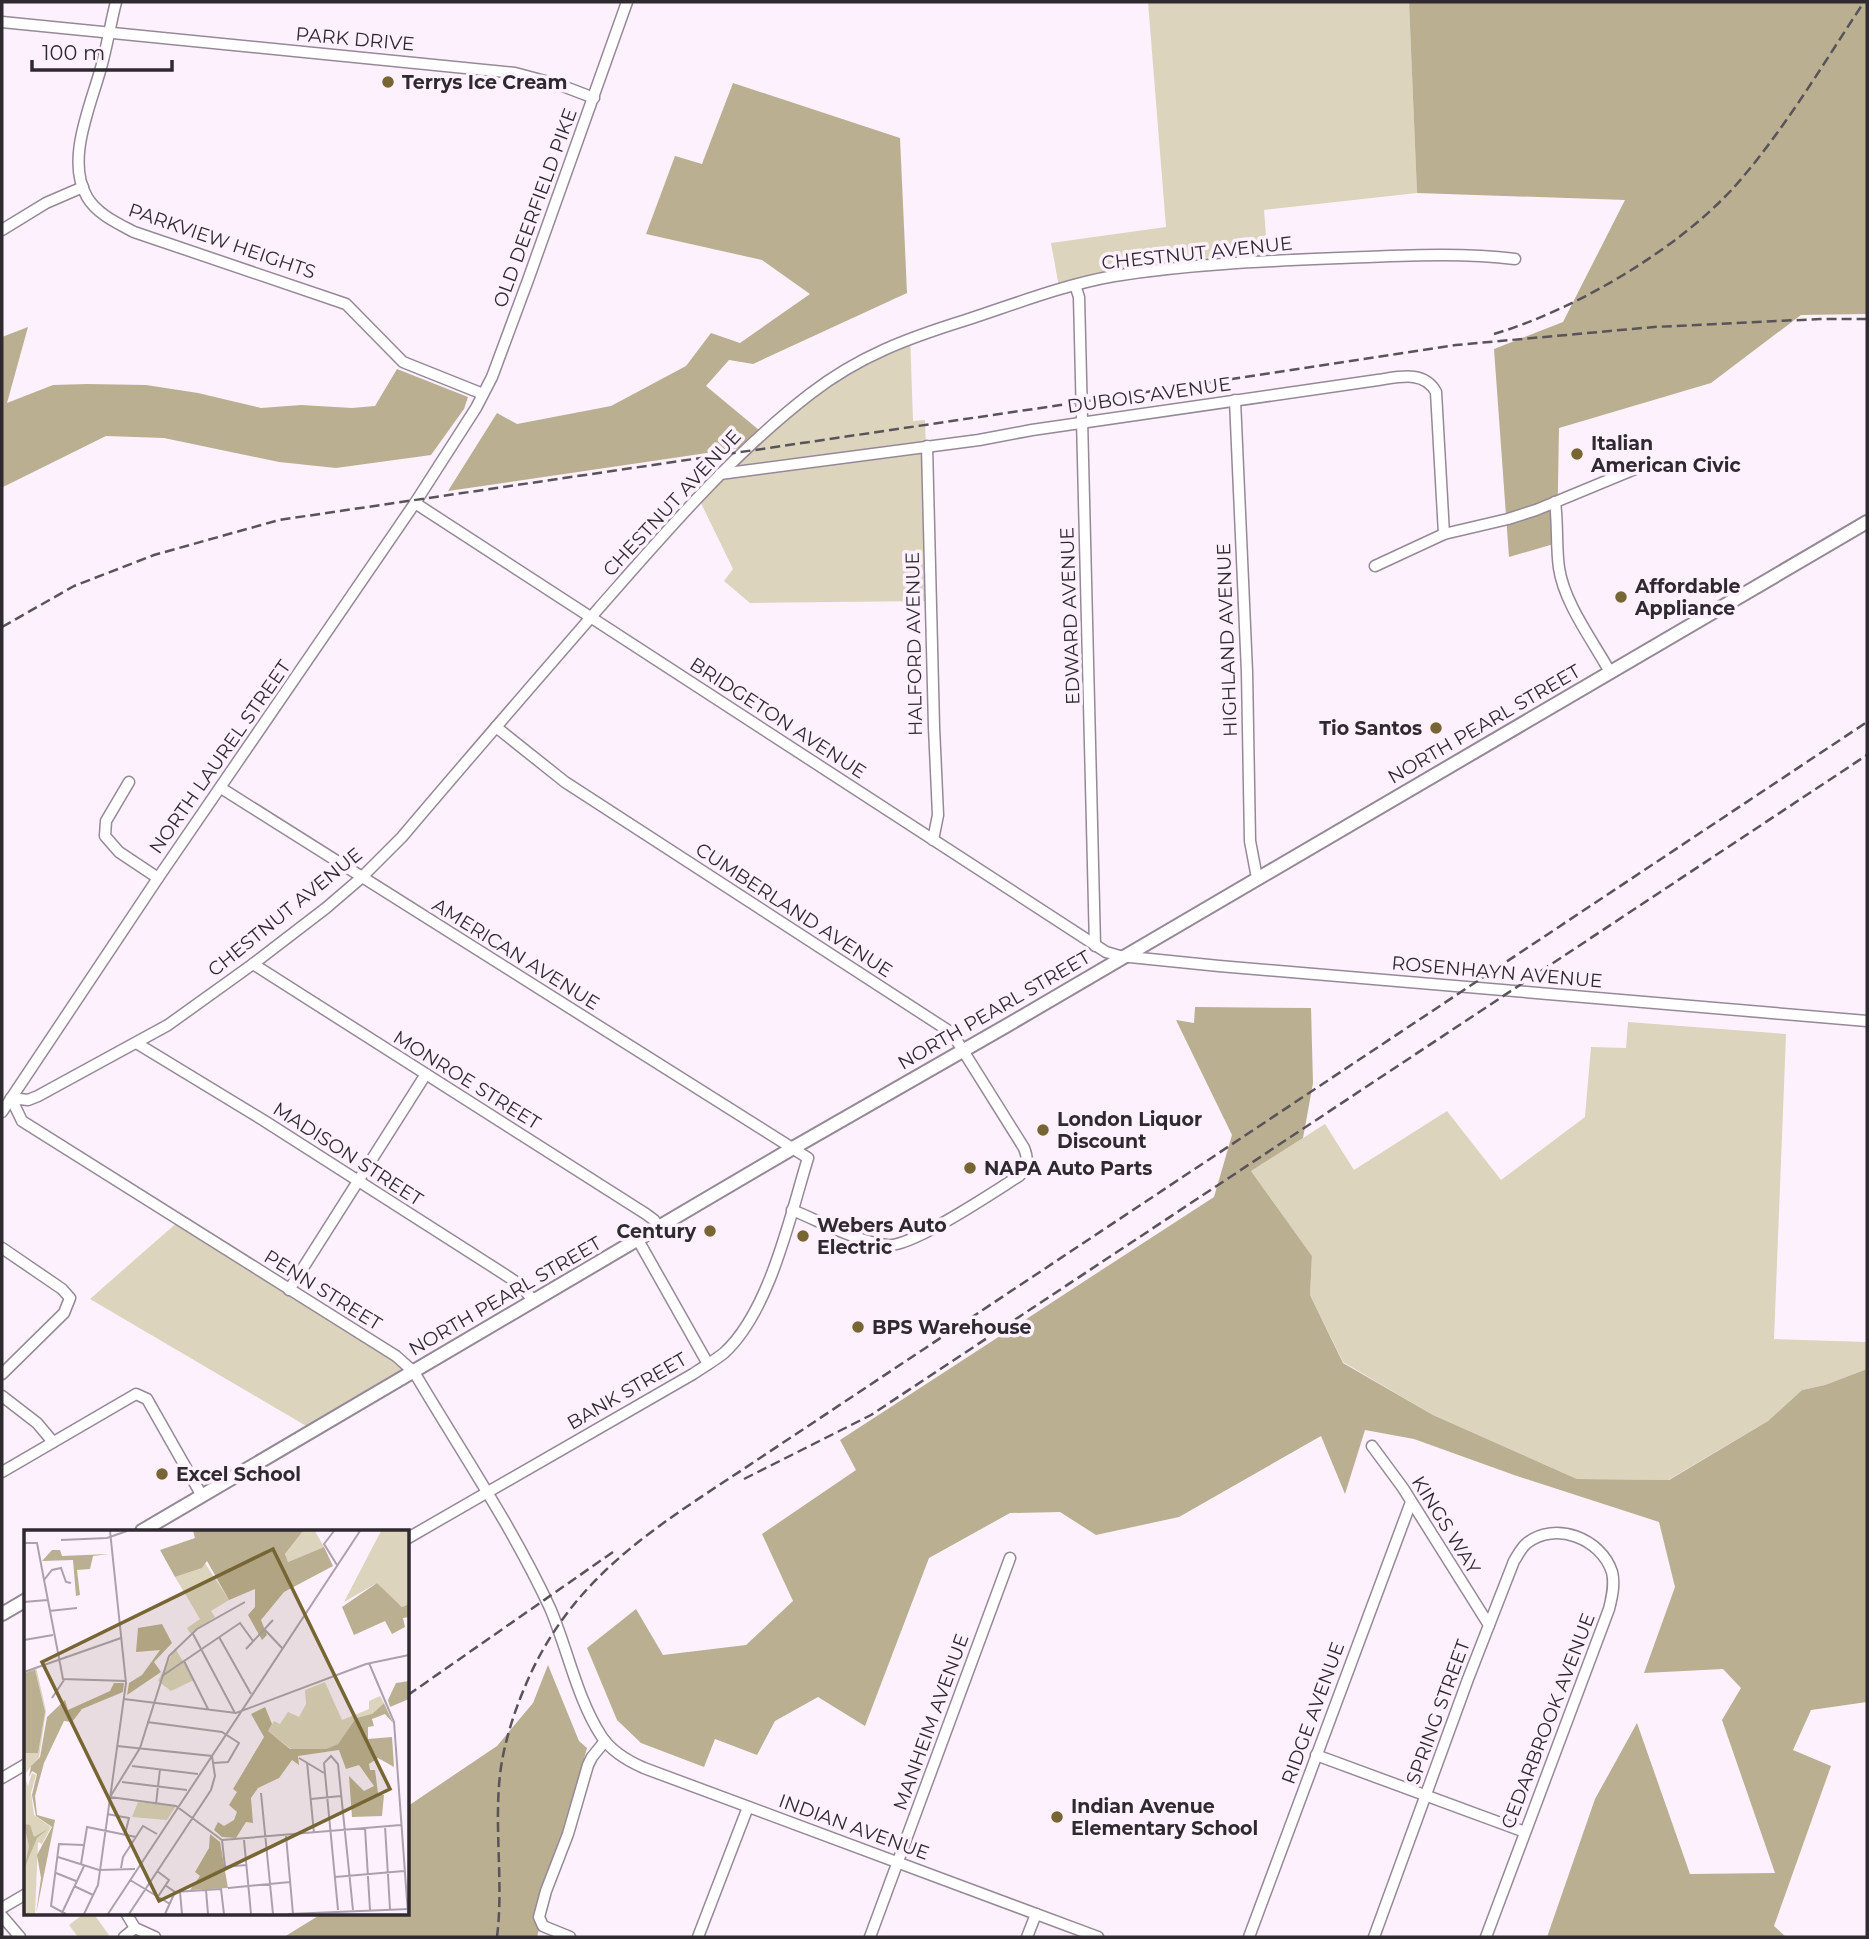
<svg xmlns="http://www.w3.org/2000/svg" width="1869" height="1939" font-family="Montserrat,sans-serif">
	<rect width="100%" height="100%" fill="#fdf1fe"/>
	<g fill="#dcd4bc">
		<path d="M1148,2H1409L1417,193L1264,210L1268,261L1059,287L1051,243L1166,227Z"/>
		<path d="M910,334L913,421L925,420L931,601L750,603L724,581L733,569L697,495L760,430Z"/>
		<path d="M1628,1022L1786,1034L1774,1339L1867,1342V1369L1825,1385L1802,1390L1768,1421L1668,1480L1577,1479L1433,1415L1343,1362L1310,1295L1312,1256L1251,1171L1325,1124L1354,1170L1447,1111L1501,1180L1585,1117L1591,1047L1626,1048Z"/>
		<path d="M180,1220L414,1372L313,1430L90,1299Z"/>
		<path d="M85,1913H93L109,1935L106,1937H78L69,1925Z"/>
	</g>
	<g fill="#baaf91">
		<path d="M1409,2H1867V314L1801,315L1711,383L1559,428L1557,543L1509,557L1494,349L1563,322L1625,200L1417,193Z"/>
		<path d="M733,83L900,138L907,293L753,364L729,360L706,386L759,430L741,448L448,491L497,413L517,424L611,406L686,366L711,333L740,343L810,294L762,260L646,234L675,156L702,164Z"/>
		<path d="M28,327L7,403L53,385L87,384L146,385L198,393L261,408L301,405L352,408L375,406L397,369L468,397L464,409L431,455L336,468L279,462L164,438L106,436L3,487L2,337Z"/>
		<path d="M1195,1007L1311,1008L1313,1083L1303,1138L1251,1171L1312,1256L1310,1295L1343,1363L1433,1415L1577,1479L1669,1480L1768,1421L1802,1390L1825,1385L1867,1369V1702L1811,1710L1793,1750L1831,1766L1774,1926L1786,1937H1547L1595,1799L1637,1723L1690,1874L1775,1873L1722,1720L1741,1688L1723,1669L1644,1673L1675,1587L1659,1522L1514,1475L1414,1439L1365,1430L1345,1494L1321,1436L1179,1517L1096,1535L1060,1512L1010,1513L929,1558L865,1726L818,1697L775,1721L757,1755L715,1739L704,1767L641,1743L617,1720L587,1648L636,1609L663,1655L746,1645L793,1601L762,1534L856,1470L840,1440L1214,1197L1232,1135L1176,1020L1194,1023Z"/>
		<path d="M548,1665L579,1741L587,1748L537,1937H284L323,1913H408V1806L497,1746L533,1703Z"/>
	</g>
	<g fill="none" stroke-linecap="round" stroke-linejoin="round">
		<g stroke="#968997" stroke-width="13">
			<g id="minor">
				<path d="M116,2C111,21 108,41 103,60C94,99 64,158 87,197C97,214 117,223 134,232L346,304L403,362L483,394"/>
				<path d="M2,22L515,73L560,85L594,98"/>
				<path d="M2,230L46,203L83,187"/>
				<path d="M1075,285L1079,297L1095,946"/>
				<path d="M1235,400L1247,672L1250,841L1257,878"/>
				<path d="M927,446L934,727L938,815L933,840"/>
				<path d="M720,474L979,440L1032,430L1378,380C1399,377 1424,370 1436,392L1444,534"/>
				<path d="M1555,502C1558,524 1556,547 1559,568C1564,603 1593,641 1610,672"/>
				<path d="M415,503L1106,952L1120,956L1219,966L1867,1021"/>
				<path d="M1375,566L1444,534L1508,519L1536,510L1640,467"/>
				<path d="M496,727L565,782L952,1033L1024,1148C1028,1158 1029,1168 1019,1176C995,1191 911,1248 887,1245C857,1242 820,1221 792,1210"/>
				<path d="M129,782L106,821L105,836L119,852L158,878"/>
				<path d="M221,788L808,1158C790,1216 770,1311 724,1353C714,1361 703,1367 693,1374L408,1538"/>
				<path d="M253,964L646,1214L654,1220L659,1228"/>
				<path d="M138,1044L263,1120L504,1274L519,1284L534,1301"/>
				<path d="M2,1112L158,878L415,503L476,408L492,377L528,280L627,2"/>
				<path d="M638,1240L708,1364"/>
				<path d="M2,1248L62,1289L70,1298L64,1313L2,1374"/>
				<path d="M289,1290L426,1074"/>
				<path d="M2,1396L37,1423L53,1442"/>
				<path d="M1372,1446L1403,1488L1489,1625"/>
				<path d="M2,1472L136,1394L147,1399L202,1496"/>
				<path d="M1316,1755L1525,1832"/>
				<path d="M2,1778L26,1764"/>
				<path d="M2,1908L26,1894"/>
				<path d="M126,1913L135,1928L155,1937"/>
				<path d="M2,1916L20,1937"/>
				<path d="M124,1937L135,1928"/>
				<path d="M570,1937L543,1926L539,1917L546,1891L568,1834L588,1765L592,1757L605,1741"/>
				<path d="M698,1937L748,1807"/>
				<path d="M870,1937L1010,1558"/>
				<path d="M1027,1937L1036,1914"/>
				<path d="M1098,1937L644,1768C628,1761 612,1752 602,1737C577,1699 568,1650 550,1608C512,1526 460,1450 414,1372L396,1356L22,1121L11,1098L28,1100L38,1096L168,1025L253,964L326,908L361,878L402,837C467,760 533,684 599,608C665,533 730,456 810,394C859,356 908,338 966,320C1015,304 1063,285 1114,276C1189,264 1266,261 1341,258C1399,256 1458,252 1515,259"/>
				<path d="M1249,1937L1411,1502"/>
				<path d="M1374,1937L1468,1679L1514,1561C1518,1555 1521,1548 1527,1543C1555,1521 1601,1538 1612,1572C1615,1584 1612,1597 1609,1609L1486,1937"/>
			</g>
		</g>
		<g stroke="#968997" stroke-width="16">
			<g id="major">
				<path d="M142,1531L793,1148L1006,1026L1867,522"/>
				<path d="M2,1614L26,1600"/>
			</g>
		</g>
		<use href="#minor" stroke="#fff" stroke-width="10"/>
		<use href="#major" stroke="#fff" stroke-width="12"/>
		<g stroke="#59535a" stroke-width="2.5" stroke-dasharray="10 5" stroke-linecap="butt">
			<path d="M1494,334C1575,310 1679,249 1736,185C1785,129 1823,64 1864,2"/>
			<path d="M2,627L74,586L154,555L279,520L1081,402L1456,345L1654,327L1820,319H1867"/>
			<path d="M744,1479L871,1415L1867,755"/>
			<path d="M408,1695L613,1552"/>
			<path d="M497,1937C504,1881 493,1823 501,1767C506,1735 517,1704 530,1675C580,1567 668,1520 763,1456L1867,722"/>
		</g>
	</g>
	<g fill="#776634" stroke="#fdf1fe" stroke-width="2.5">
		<circle cx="388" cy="82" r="7"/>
		<circle cx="1577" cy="454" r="7"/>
		<circle cx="1621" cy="597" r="7"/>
		<circle cx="1436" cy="728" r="7"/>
		<circle cx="1043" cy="1130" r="7"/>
		<circle cx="970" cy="1168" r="7"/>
		<circle cx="710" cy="1231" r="7"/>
		<circle cx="803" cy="1236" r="7"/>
		<circle cx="858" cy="1327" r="7"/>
		<circle cx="162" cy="1474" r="7"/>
		<circle cx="1057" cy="1817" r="7"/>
	</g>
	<g text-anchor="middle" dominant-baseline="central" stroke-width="7" stroke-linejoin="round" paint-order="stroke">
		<g font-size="19" fill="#2f2a30" stroke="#fdf1fe">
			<text transform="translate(355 39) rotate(5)">PARK DRIVE</text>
			<text transform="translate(535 208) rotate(-70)">OLD DEERFIELD PIKE</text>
			<text transform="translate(222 241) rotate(19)">PARKVIEW HEIGHTS</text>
			<text transform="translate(1197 253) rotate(-6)">CHESTNUT AVENUE</text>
			<text transform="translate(1149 395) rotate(-8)">DUBOIS AVENUE</text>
			<text transform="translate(672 503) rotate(-47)">CHESTNUT AVENUE</text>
			<text transform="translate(1070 616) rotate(-92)">EDWARD AVENUE</text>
			<text transform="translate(1227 640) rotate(-92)">HIGHLAND AVENUE</text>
			<text transform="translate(914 644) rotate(-91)">HALFORD AVENUE</text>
			<text transform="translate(778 718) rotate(33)">BRIDGETON AVENUE</text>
			<text transform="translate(1484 724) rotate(-30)">NORTH PEARL STREET</text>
			<text transform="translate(220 757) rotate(-55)">NORTH LAUREL STREET</text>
			<text transform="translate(794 910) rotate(33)">CUMBERLAND AVENUE</text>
			<text transform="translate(285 912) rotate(-39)">CHESTNUT AVENUE</text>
			<text transform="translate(516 954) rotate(32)">AMERICAN AVENUE</text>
			<text transform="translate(1497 972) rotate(5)">ROSENHAYN AVENUE</text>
			<text transform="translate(994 1010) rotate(-30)">NORTH PEARL STREET</text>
			<text transform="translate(467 1080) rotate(32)">MONROE STREET</text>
			<text transform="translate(348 1154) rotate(33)">MADISON STREET</text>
			<text transform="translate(323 1290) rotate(32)">PENN STREET</text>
			<text transform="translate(505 1296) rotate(-30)">NORTH PEARL STREET</text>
			<text transform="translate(627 1391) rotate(-30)">BANK STREET</text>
			<text transform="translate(1446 1525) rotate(58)">KINGS WAY</text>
			<text transform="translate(1438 1712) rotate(-70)">SPRING STREET</text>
			<text transform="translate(1313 1713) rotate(-70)">RIDGE AVENUE</text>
			<text transform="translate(1548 1721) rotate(-69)">CEDARBROOK AVENUE</text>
			<text transform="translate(931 1722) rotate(-70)">MANHEIM AVENUE</text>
			<text transform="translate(854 1827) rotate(20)">INDIAN AVENUE</text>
		</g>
		<g font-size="19" font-weight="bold" fill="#2f2a30" stroke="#fdf1fe" text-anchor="start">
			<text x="402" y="82">Terrys Ice Cream</text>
			<text x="1591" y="443">Italian<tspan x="1591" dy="22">American Civic</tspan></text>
			<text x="1635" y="586">Affordable<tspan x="1635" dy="22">Appliance</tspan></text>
			<text x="1422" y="728" text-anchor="end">Tio Santos</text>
			<text x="1057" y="1119">London Liquor<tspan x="1057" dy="22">Discount</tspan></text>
			<text x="984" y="1168">NAPA Auto Parts</text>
			<text x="817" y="1225">Webers Auto<tspan x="817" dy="22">Electric</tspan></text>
			<text x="696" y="1231" text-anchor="end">Century</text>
			<text x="872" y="1327">BPS Warehouse</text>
			<text x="176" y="1474">Excel School</text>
			<text x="1071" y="1806">Indian Avenue<tspan x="1071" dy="22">Elementary School</tspan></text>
		</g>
	</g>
	<g transform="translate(24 1530)">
		<rect width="385" height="385" fill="#fdf1fe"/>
		<path d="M279,1H291L300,17L264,32L261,24ZM357,1H385V74L378,77L353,53L320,72ZM179,30L205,70L187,81L191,87L166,103L163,98L176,89L151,47L178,38ZM151,118L170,150L147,161L134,151ZM12,137L22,181L15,227L0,245L4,256L8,243L12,245L7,263L10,285L27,297L18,314L14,312L11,384H0V142ZM301,152L318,190L345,179V171L356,166L360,173L347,185L332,188L314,214L302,219H267L244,201L250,191L256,194L264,182L275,187L282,174L281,160ZM114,272L152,276L143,290L108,287Z" fill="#dcd4bc"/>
		<path d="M169,1H279L261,24L264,32L300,17L309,36L260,62L237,90L243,105L238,110L224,85L231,77V59L205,70L183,31L178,38L151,47L136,20L171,8ZM28,20H36L38,26L85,24L69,26L66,39L53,40L56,65L52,66L49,30L18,31ZM353,53L378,77L385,74V87L379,88L381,97L368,104L361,91L330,105L318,77ZM138,94L148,113L130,132L137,142L103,165L105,153L118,145L136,120L112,122L114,98ZM11,140L21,182L14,223H0L1,143ZM385,151V169L366,177L364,170L372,153ZM90,153H100L99,162L58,179L48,192L40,191L20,233L11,266L13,285L31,290L12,384L17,348L13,325L28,297L12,286L8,265L13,244L8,241L5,247L7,236L16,227L23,187L41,170L44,180L86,161ZM360,173L369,193L361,184L348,189L350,196L344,197V209L368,207L370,237L354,228L345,234L346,240H351L354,263L360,265L358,286L328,287L325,246L340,261L350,256L335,235L322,239L315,220L274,226L275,235L268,230L255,248L234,258L227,268L229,293L222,292L212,308L198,307L190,300L194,292L200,296L210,290L213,282L205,275L213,262L209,259L240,207L227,184L241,177L248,194L244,201L266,219H302L314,214L332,188L348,184ZM186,304L196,312L204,358L166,360L176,346L171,342L185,318Z" fill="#baaf91"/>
		<path d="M0,294L6,295L10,307L24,299L13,308L0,339L5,316Z" fill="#beb395"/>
		<path fill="none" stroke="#aba1ac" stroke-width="2" d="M310,1L300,14L313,35M37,10L83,8L103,1M0,13H13L39,149L102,151M20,50L28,40L37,38L42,52L47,53M0,72L23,70M25,81L53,78M241,100L258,118M168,102L211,183M195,107L227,164M0,110L29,105M222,119L249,90M160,131L184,179M345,133L370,192L384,384M0,142L97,108M138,146L216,93L229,111M28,168L40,150M100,169L212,183L342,134L385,125M123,192L198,202L215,213L204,232L189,233M93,216L188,226L191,246L187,260L105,384M275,228L300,243M283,232L290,303M108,236L174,244M98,252L163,260M237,263L249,384M287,269L317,266M132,274L136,239M83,284L105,288L101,304M361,296L366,379M341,298L346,380M262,306L269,384M198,310L152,276L86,267L116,218L145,126L173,99L221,72M198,310L377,295M198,310L201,337L222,335M220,310L227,384M34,327L75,340L111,339M57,334L63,297L112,307M97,338L99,327L119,296L133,304M32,343L52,351M311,347L380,341M106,350L146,374M141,355L151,362L197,359L200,384M50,356L69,365M204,358L266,352M182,360L184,384M156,362L158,384M133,368L145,350L133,341M314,380L300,233L307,226L314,234L329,380M38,383L60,336M42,384L27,376L35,314L59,315M60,384L74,355L102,153L86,1M84,384L336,1M141,384L151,362M264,384L385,379"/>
		<path fill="#776634" fill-opacity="0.15" stroke="#776634" stroke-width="3.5" d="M249,19L366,259L135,371L18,132Z"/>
		<rect width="385" height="385" fill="none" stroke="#2f2a30" stroke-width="3.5"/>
	</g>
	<rect width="1869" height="1939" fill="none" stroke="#2f2a30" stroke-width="7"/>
	<path d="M32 60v10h140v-10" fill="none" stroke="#2f2a30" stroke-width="3.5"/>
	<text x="42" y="60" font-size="21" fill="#2f2a30" stroke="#fdf1fe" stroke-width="5" paint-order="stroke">100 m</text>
</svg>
